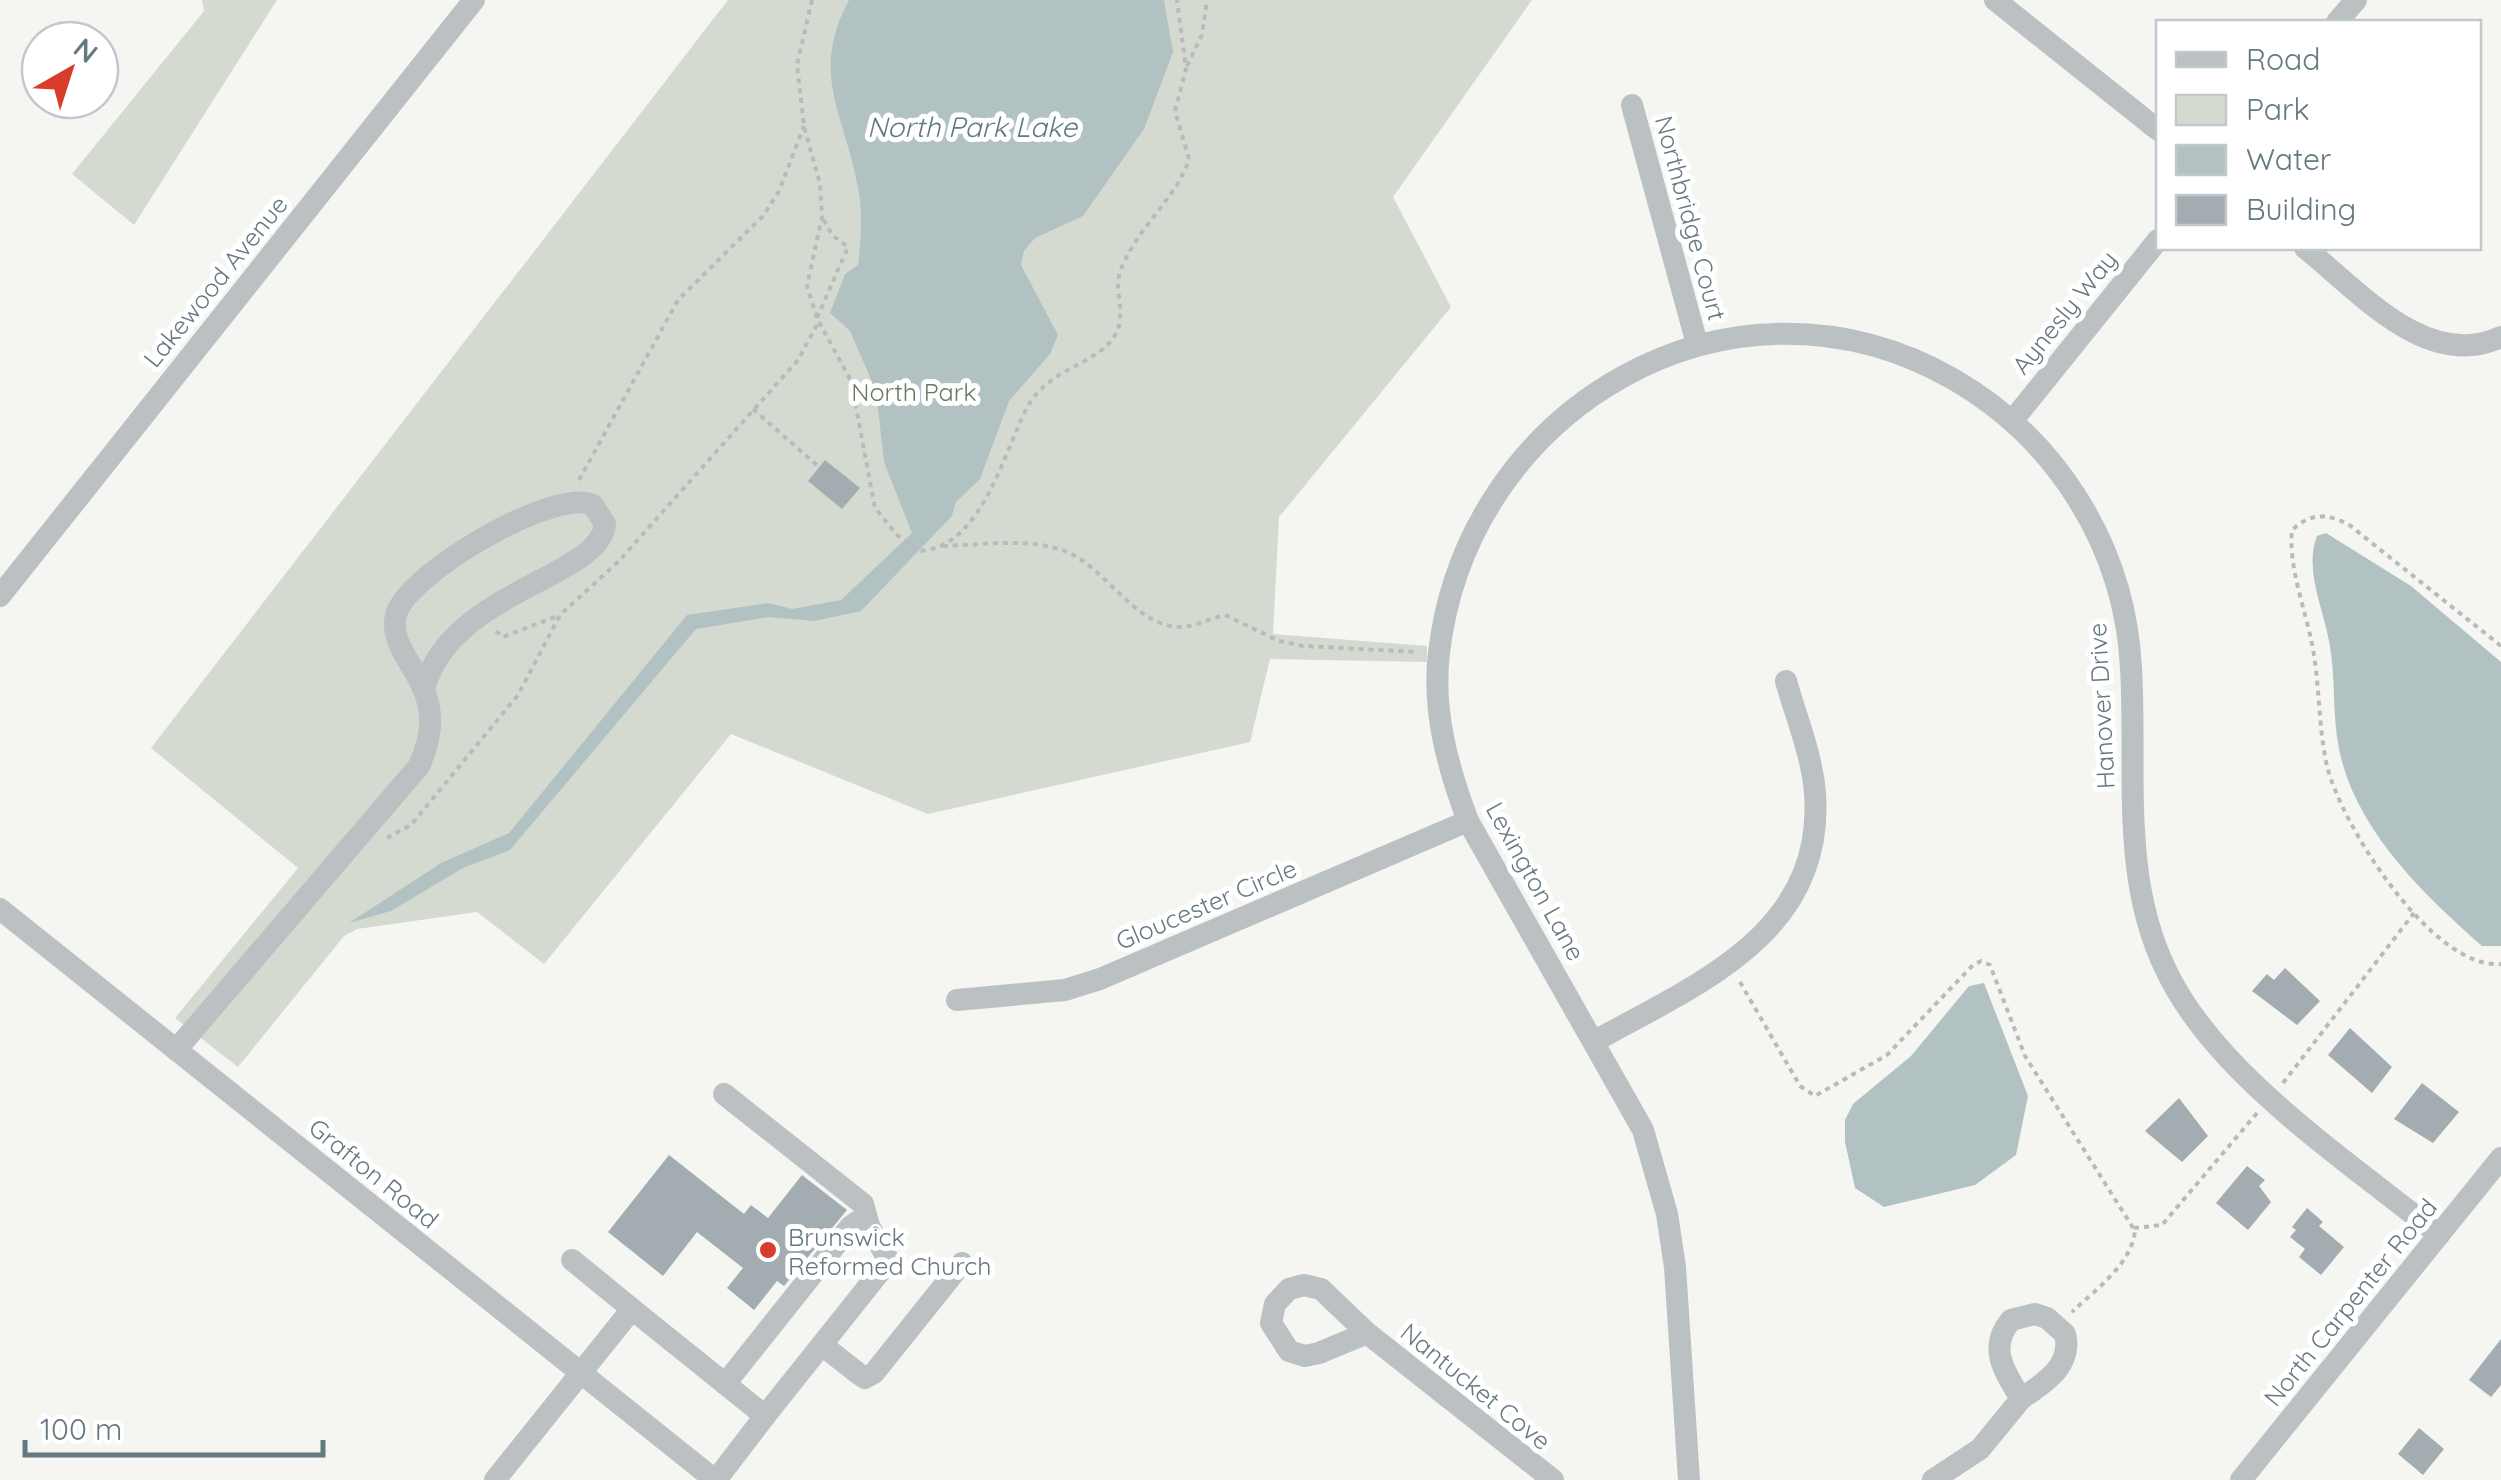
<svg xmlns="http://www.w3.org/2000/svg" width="2501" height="1480" font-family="Quicksand,sans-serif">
	<rect width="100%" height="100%" fill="#f5f5f2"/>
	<g fill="#d5dad1">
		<path d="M202,0H277L134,225L72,174L204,11Z"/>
		<path d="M728,0H1532L1393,197L1451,307L1279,517L1273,634L1427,646V662L1270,659L1250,742L928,814L731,734L544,964L477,912L357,929L344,936L238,1067L175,1018L298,868L151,748Z"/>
	</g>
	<g fill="#b2c2c3">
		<path d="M849,0H1164L1173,52L1144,129L1083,216L1035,238L1024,251L1021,265L1058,335L1050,354L1009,401L980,479L956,502L952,516L861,611L814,621L768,617L696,629L510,850L463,868L391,911L349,923L441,863L509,833L687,615L769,603L792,609L841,600L912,533L884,462L876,391L850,331L830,313L845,274L858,265C861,242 863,212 858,188C845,114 809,75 849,0Z"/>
		<path d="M2326,533L2411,586L2501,662V946H2482C2423,894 2355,829 2339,749C2332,714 2336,676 2329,641C2323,608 2304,569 2317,536Z"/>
		<path d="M1984,983L2028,1096L2016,1155L1975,1185L1884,1207L1855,1188L1845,1142V1120L1853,1104L1911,1056L1969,986Z"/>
	</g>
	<g fill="#a3adb1">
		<path d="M825,460L860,488L842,509L808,481Z"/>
		<path d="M2285,968L2320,1001L2297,1025L2252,991L2267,974L2274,980Z"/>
		<path d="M2350,1028L2392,1067L2372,1093L2328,1055Z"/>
		<path d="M2422,1083L2459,1112L2433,1143L2394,1119Z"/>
		<path d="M2179,1098L2208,1136L2182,1162L2145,1131Z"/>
		<path d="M669,1155L744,1214L751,1205L768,1218L802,1175L847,1210L784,1286L777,1281L754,1310L727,1288L743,1268L697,1232L663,1276L608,1232Z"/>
		<path d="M2247,1166L2265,1180L2259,1186L2271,1202L2248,1230L2216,1203Z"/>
		<path d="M2307,1208L2323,1222L2319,1226L2344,1247L2321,1275L2299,1257L2305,1249L2290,1237L2296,1230L2292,1227Z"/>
		<path d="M2501,1339V1385L2491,1397L2469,1380Z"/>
		<path d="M2419,1428L2444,1449L2423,1475L2398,1454Z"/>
	</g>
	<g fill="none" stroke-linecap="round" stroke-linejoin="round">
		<g stroke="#b8bbbd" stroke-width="4" stroke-dasharray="5 5" stroke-linecap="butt">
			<path d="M812,0L797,65L804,126L820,184L822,217L807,286L817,318L851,381L875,508L897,535L919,551C983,548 1004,449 1028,406C1051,366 1098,365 1115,335C1128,313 1112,291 1121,269C1137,228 1176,199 1189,159L1175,111L1186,69L1177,0"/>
			<path d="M1187,66L1202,35L1207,0"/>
			<path d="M817,318L848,247L832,235L822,217"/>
			<path d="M753,409L819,467"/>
			<path d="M579,480L678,300L763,216L779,191L804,126"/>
			<path d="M943,546C980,545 1023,538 1059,549C1104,562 1132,626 1180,627C1196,627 1209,618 1225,615L1279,641L1303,646L1418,652"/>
			<path d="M496,631L503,637L560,615"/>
			<path d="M2501,646L2348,524C2325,513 2311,513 2292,530C2288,565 2305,609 2312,644C2320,684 2318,726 2327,766C2341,824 2432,970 2501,964"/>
			<path d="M387,838L411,825L518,695L560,615L618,562L798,360L819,321"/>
			<path d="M1740,982L1800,1086L1815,1096L1887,1055L1973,965L1981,961L1990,965L2025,1056L2135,1231C2131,1265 2096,1289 2072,1312"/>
			<path d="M2283,1083L2414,913"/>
			<path d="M2134,1228L2162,1225L2257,1113"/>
		</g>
		<g stroke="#bbc1c3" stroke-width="22">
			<path d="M1995,0L2158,130"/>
			<path d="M2337,22L2356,0"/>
			<path d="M1632,105L1697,344"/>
			<path d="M2305,248C2358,290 2427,372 2501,337"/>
			<path d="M2013,420L2158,240"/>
			<path d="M0,596L474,0"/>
			<path d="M0,909L715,1480"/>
			<path d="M957,1000L1065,990L1100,979L1468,821"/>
			<path d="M1595,1041C1697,984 1825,934 1815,793C1812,755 1796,717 1786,681"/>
			<path d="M176,1050L419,766C457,684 385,661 396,615C406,574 556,486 593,505L605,524C601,577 452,591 425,686"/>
			<path d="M724,1094L863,1204L869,1226"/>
			<path d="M572,1260L632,1309"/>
			<path d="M2035,1314L2047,1318L2065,1334C2073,1366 2044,1383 2021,1399C2005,1372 1987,1348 2011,1320Z"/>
			<path d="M1367,1333L1319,1353L1305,1356L1289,1351L1271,1323L1275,1304L1289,1289L1304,1285L1321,1289L1367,1333L1553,1480"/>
			<path d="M822,1345L859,1374L865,1378L874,1373L962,1263"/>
			<path d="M725,1384L850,1227L857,1222L869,1226L888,1259L883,1268L765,1416"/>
			<path d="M495,1480L632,1309L765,1416L716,1480"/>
			<path d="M1689,1480L1675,1267L1667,1214L1643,1130L1468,821C1448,768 1432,711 1439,653C1467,408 1731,252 1953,379C2057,439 2125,547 2131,668C2137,770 2120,876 2166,970C2216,1076 2349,1161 2439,1235"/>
			<path d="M1933,1480L1980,1449L2021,1399"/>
			<path d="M2241,1480L2501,1158"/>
		</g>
	</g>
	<circle fill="#da3c2c" stroke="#fff" stroke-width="4" cx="768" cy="1250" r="10"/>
	<g text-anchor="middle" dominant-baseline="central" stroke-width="10" stroke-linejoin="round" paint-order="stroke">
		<g font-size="25" fill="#657981" stroke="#fff">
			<text transform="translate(1691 218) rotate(75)">Northbridge Court</text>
			<text transform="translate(215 281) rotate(-51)">Lakewood Avenue</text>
			<text transform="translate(2064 312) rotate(-51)">Aynesly Way</text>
			<text transform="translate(2101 706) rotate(-93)">Hanover Drive</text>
			<text transform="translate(1536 881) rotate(61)">Lexington Lane</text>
			<text transform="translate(1206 904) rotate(-23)">Gloucester Circle</text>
			<text transform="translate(374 1173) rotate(39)">Grafton Road</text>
			<text transform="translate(2350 1302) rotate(-51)">North Carpenter Road</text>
			<text transform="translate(1476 1386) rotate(39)">Nantucket Cove</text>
		</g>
		<g font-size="25" fill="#6b7964" stroke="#fff">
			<text x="914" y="391">North Park</text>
		</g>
		<g font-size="25" fill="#657981" stroke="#fff" text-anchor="start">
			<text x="788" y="1236">Brunswick<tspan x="788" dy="29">Reformed Church</tspan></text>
		</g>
		<g font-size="28" font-style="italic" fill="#617b7e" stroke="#fff">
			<text x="972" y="126">North Park Lake</text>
		</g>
	</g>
	<rect x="2156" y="20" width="325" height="230" fill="#ffffff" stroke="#c1c9cd" stroke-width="2.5"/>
	<rect x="2176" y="52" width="50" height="15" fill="#bbc1c3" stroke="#c1c9cd" stroke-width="2.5"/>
	<text x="2246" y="70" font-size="30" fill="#657981">Road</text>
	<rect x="2176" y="95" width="50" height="30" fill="#d5dad1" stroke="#c1c9cd" stroke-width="2.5"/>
	<text x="2246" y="120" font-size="30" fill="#657981">Park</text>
	<rect x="2176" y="145" width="50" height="30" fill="#b2c2c3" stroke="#c1c9cd" stroke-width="2.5"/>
	<text x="2246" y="170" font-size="30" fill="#657981">Water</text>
	<rect x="2176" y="195" width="50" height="30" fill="#a3adb1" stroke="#c1c9cd" stroke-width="2.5"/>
	<text x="2246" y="220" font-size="30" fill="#657981">Building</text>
	<g transform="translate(70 70) rotate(39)"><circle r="48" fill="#ffffff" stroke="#c1c9cd" stroke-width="2.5"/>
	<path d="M0-8L18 38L0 25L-18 38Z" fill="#da3c2c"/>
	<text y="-15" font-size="28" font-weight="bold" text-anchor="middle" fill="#657981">N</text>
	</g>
	<path d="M25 1440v15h298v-15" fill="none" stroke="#657981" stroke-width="5"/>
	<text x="40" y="1440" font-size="30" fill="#657981" stroke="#ffffff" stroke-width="8" paint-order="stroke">100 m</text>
</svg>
